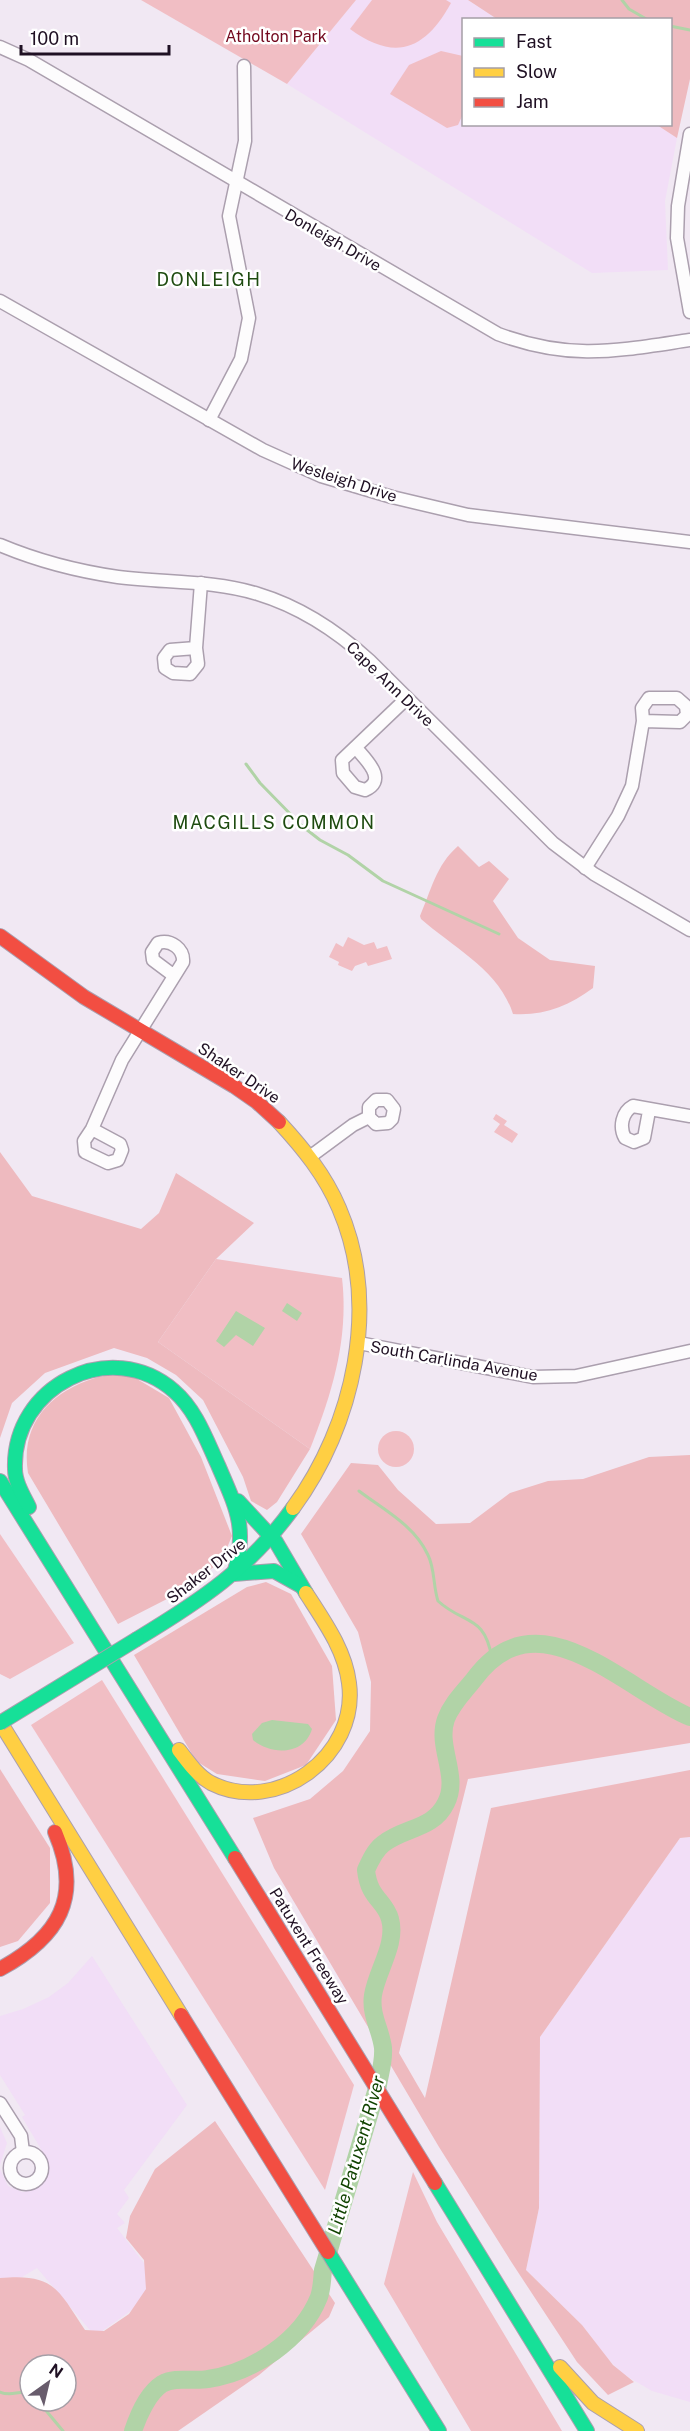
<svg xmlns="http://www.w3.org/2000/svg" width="690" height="2431" font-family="'Public Sans',sans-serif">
	<rect width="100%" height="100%" fill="#f1e8f3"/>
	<g fill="#f2def7">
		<path d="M356,0H468L497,19L464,20V124L657,125L677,138L665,201L668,270L592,273L287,84Z"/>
		<path d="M690,1837V2402L652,2391L623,2374L605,2356L582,2325L526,2270L539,2208L540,2037L680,1838Z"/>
		<path d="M92,1956L187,2105L124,2190L129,2198L117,2214L125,2223L117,2228L163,2288L95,2336L37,2268L17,2280L0,2278V2169L8,2186L23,2192L40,2186L48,2168L45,2156L22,2117L25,2115L0,2075V2016L23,2009L49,1997L68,1983Z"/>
		<path d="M0,2127L7,2143L0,2165Z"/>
	</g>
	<g fill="#f1bec4">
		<path d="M141,0H356L287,84Z"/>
		<path d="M372,0H446L451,3C425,50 395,62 350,29Z"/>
		<path d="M441,51L463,56V114L458,125L447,128L390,94L409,65Z"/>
		<path d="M348,937L364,945L374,942L377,949L387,946L392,959L368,966L366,962L355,966L352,971L338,965L339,962L329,957L336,943L343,947Z"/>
		<path d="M496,1114L507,1121L504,1125L518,1134L512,1143L494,1132L500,1124L493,1119Z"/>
		<path d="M216,1259L342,1278C349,1339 332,1393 310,1449L158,1342Z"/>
		<circle cx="396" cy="1449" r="18"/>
		<path d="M0,1534L74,1643L10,1679L0,1674Z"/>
		<path d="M102,1680L354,2085L325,2190L31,1725Z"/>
		<path d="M413,2172L437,2222L562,2431H471L384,2284Z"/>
	</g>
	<g fill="#eebabf" fill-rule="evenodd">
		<path d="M468,0H690V79L677,138L657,125L670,124V20L497,19Z"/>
		<path d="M458,846L479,867L489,861L509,879L493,901L518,938L550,960L595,966L593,988C569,1006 544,1016 513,1014C499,970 454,948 421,919L420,916C431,891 436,865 458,846Z"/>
		<path d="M0,1152L32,1196L141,1229L159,1213L176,1173L254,1223L216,1259L158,1342L310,1449L277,1502L267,1510L251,1501L243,1477L203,1400L176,1375L147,1358L114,1348L45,1373L12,1403L0,1438Z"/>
		<path d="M132,1376L169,1398L201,1457L232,1536L221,1562L167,1599L118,1624L28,1473C20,1424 50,1392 95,1378C106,1374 121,1376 132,1376Z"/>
		<path d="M690,1455V1743L468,1779L399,2053L425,2098L491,1808L690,1770V1837L680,1838L540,2037L539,2208L526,2270L582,2325L613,2365L634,2382L608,2395L577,2362L512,2263L439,2147L274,1868L253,1818L310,1799L343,1771L370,1731L371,1682L358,1632L301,1534L351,1463L378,1465L398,1490L436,1524L470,1523L510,1493L548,1481L583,1479L649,1457Z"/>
		<path d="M266,1582L291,1594L332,1666L336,1720L306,1765L265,1781L217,1774L196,1761L134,1655L247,1587Z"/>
		<path d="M0,1769L50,1848V1903L18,1941L0,1947Z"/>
		<path d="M215,2121L335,2303L329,2317L259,2375L178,2431H0V2278C55,2273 58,2290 85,2330L104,2331L129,2314L146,2289L144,2260L126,2238L130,2216L155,2169ZM30,2365H66V2401H30Z"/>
	</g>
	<g fill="#b1d3a7">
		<path d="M287,1303L302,1313L297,1321L282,1311Z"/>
		<path d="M236,1311L265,1328L253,1346L236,1335L224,1347L216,1341Z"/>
		<path d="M272,1720L308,1724L312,1729C304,1756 270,1755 253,1740L252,1734L262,1723Z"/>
	</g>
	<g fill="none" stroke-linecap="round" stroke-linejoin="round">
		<g stroke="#b1d3a7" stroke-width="3">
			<path d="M622,0L629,9L648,20"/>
			<path d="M670,26L690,30"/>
			<path d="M246,764L260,783L302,826L320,840L348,855L383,881L499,934"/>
			<path d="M359,1491C384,1510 414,1525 428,1555C435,1569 433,1586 438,1601C464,1625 485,1614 492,1659"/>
			<path d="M0,2392C11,2397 19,2390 30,2393"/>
			<path d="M38,2401L63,2431"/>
		</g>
		<path stroke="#b1d3a7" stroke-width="18" d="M133,2431C138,2416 148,2393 162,2384C176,2376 193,2382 208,2379C252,2373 302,2340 319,2297C322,2289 322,2279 323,2270L378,2085C380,2073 384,2061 383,2048C381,2030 370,2015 373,1995C377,1970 397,1944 390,1919C385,1900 369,1899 366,1870C370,1861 375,1850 383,1844C404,1827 433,1830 446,1803C460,1776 436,1747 446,1719C452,1703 465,1691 475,1678C538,1593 625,1690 690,1717"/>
		<g stroke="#ab9fae" stroke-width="15">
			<g id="street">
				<path d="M0,47L29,60L498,334C571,361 616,351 690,340"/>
				<path d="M690,134L678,206L677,238L690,312"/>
				<path d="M0,301L263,450L321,476L392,497L468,515L690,542"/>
				<path d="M209,420L241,359L249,318L229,216L245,141L244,66"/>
				<path d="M0,545C38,561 77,571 118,577C165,583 212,580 258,594C301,607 337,631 370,661L553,843L594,874L690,930"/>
				<path d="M196,648L198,664L190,674L173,673L165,668L164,658L170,650L196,648L201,583"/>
				<path d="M357,749C366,760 388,780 365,790L355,787L343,773L342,760L406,699"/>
				<path d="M585,868L618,816L632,786L643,721L680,722L687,715L686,706L677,698H649L642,708L643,721"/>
				<path d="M649,1111L644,1138L634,1142L625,1138C619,1127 622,1112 633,1106L690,1116"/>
				<path d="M92,1129L84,1141L85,1152L108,1163L118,1160L122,1150L120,1144L92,1129L122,1060L183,962C184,949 171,939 158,943L152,952L153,960L173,975"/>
				<path d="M311,1156L353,1125L369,1117V1107L376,1100H387L394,1109L392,1119L388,1123L376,1124L369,1117"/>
				<path d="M359,1343L533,1377L576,1376L690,1351"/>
				<path d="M0,2103L21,2136L23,2152"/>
				<circle cx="26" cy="2168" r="16"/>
			</g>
		</g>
		<g stroke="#ab9fae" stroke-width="16">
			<g id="fast">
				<path d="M0,1481L235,1858"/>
				<path d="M238,1501L276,1542L306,1593"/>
				<path d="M29,1507C23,1495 15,1482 15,1469C12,1386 111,1336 174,1391C196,1410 206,1439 218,1465C236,1507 248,1528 234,1574L274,1571L301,1586"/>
				<path d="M137,1639C200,1601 250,1568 293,1508"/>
				<path d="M435,2183L587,2431"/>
				<path d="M328,2252L439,2431"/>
			</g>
		</g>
		<g stroke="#ab9fae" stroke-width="16">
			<g id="slow">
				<path d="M279,1122C303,1148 325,1175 339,1208C381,1305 354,1425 293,1508"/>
				<path d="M0,1722L181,2015"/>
				<path d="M179,1750C188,1762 198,1776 211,1783C276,1816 359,1756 349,1683C345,1650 324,1621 306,1593"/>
				<path d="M560,2367L593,2403L637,2431"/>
			</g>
		</g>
		<g stroke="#ab9fae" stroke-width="16">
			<g id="jam">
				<path d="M0,936L84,997L234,1086L257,1102L279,1122"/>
				<path d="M235,1858L435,2183"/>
				<path d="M0,1969C59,1937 83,1897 55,1832"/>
				<path d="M181,2015L328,2252"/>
			</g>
		</g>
		<use href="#street" stroke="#fdfcfd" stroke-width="12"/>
		<use href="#fast" stroke="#16e098" stroke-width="14"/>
		<use href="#slow" stroke="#ffcf43" stroke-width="14"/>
		<use href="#jam" stroke="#f24e42" stroke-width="14"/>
		<g stroke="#ab9fae" stroke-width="16" stroke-linecap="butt">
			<path id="fast-bridge" d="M0,1723L137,1639"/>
		</g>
		<use href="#fast-bridge" stroke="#16e098" stroke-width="14"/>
	</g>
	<g text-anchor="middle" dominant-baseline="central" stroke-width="5" stroke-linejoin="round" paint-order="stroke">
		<g font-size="16" fill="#72071d" stroke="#fff">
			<text x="276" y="36">Atholton Park</text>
		</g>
		<g font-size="16" fill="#1f1023" stroke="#fff">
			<text transform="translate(333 240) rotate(30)">Donleigh Drive</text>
			<text transform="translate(344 480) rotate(18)">Wesleigh Drive</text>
			<text transform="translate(390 684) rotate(44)">Cape Ann Drive</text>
			<text transform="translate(239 1073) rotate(34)">Shaker Drive</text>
			<text transform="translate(454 1361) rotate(10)">South Carlinda Avenue</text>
			<text transform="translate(206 1571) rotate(-38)">Shaker Drive</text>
			<text transform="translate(309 1946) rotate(58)">Patuxent Freeway</text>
		</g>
		<g font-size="18" letter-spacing="1.5" fill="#1e4b10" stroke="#fff">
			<text x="209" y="279">DONLEIGH</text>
			<text x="274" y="822">MACGILLS COMMON</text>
		</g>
		<g font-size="18" font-style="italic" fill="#104300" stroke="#fff">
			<text transform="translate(356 2155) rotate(-74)">Little Patuxent River</text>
		</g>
	</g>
	<rect x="462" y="18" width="210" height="108" fill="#ffffff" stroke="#a59fa7" stroke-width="1.5"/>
	<rect x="474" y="38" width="30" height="9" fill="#16e098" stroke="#a59fa7" stroke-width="1.5"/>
	<text x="516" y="48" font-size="18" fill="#1f1023">Fast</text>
	<rect x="474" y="68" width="30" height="9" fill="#ffcf43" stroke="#a59fa7" stroke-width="1.5"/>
	<text x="516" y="78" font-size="18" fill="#1f1023">Slow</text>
	<rect x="474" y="98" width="30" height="9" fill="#f24e42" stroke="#a59fa7" stroke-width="1.5"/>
	<text x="516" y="108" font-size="18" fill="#1f1023">Jam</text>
	<g transform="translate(48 2383) rotate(34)"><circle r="28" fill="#ffffff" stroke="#a59fa7" stroke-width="1.5"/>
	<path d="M0-4.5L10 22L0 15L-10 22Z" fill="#685c6c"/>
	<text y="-9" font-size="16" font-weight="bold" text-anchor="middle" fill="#1f1023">N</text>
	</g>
	<path d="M21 45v9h148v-9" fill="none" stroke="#1f1023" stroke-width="3"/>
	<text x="30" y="45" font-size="18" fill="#1f1023" stroke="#ffffff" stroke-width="4.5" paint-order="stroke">100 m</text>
</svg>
